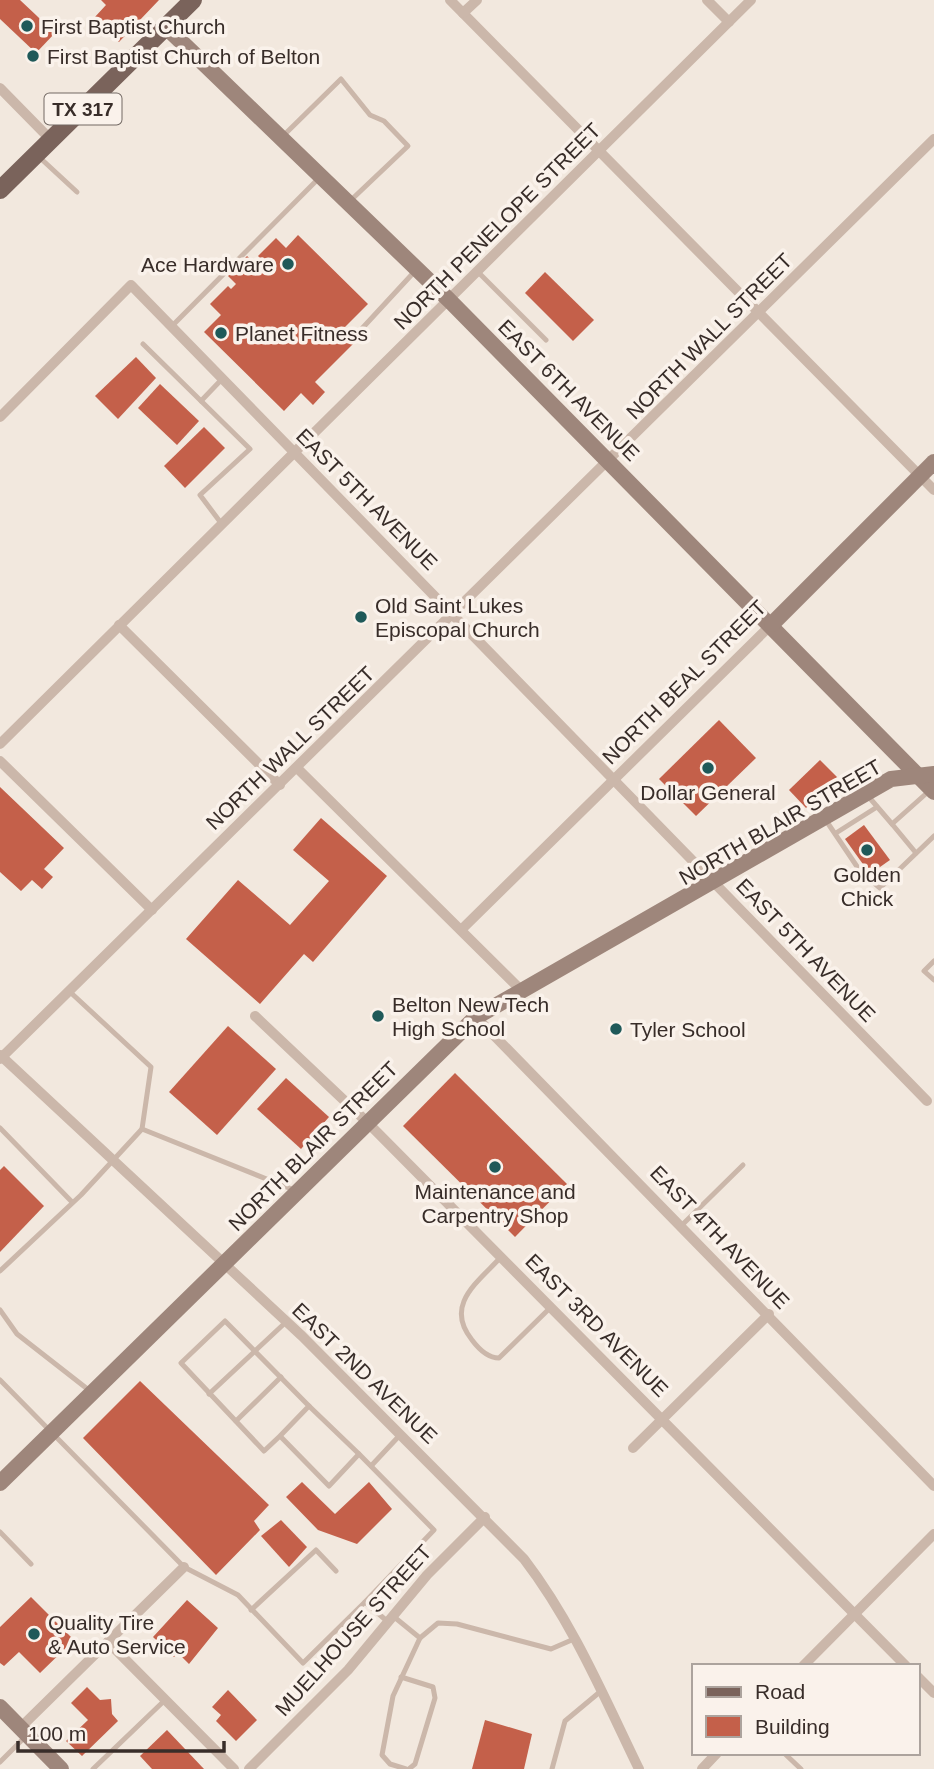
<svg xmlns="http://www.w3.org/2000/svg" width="934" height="1769" font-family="Arial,sans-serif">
	<rect width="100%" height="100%" fill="#f2e8de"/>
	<g fill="#c4604a">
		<path d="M0,0H20L55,33L36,53L0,19Z"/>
		<path d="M101,0H159L119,42L94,18L106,5Z"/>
		<path d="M298,235L368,304L341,331L354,343L315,382L325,392L313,405L301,393L284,411L204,332L221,315L210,304L228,286L231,289L236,284L228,276L247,256L257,265L262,260L258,256L276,238L286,248Z"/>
		<path d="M545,272L594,320L573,341L525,293Z"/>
		<path d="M136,357L156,378L118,419L95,396Z"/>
		<path d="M160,384L199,421L177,445L138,408Z"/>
		<path d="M204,427L225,448L185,488L164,466Z"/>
		<path d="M719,720L756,758L696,816L659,779Z"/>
		<path d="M820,760L837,777L806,808L789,790Z"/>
		<path d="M0,787L64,848L44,869L53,877L42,889L32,880L21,891L0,872Z"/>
		<path d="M321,818L387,876L313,962L304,954L260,1004L186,939L238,880L290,925L329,881L293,850Z"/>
		<path d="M864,825L890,860L870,874L845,839Z"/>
		<path d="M228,1026L276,1069L217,1135L169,1092Z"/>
		<path d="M455,1073L567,1184L515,1237L403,1126Z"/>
		<path d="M286,1078L329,1117L301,1149L257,1109Z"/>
		<path d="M4,1166L44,1206L0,1252V1170Z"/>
		<path d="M140,1381L269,1505L254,1521L260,1530L216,1575L83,1438Z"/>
		<path d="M302,1482L335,1514L369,1482L392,1509L357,1544L318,1530L286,1497Z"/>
		<path d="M281,1520L307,1547L289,1567L261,1536Z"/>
		<path d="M31,1597L74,1640L40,1673L19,1652L4,1666L0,1663V1627Z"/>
		<path d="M187,1600L218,1628L189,1664L178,1653L174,1657L153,1637Z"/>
		<path d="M87,1687L100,1700L111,1699L112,1714L118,1721L82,1756L66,1741L88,1720L71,1703Z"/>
		<path d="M228,1690L257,1720L236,1741L216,1721L221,1715L212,1707Z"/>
		<path d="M485,1720L532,1734L524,1769H472Z"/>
		<path d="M167,1730L204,1769H152L140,1756Z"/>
	</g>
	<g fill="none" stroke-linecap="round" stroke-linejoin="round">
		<g stroke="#cbb7aa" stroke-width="5">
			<path d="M283,136L341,79L370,115L384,121L408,146L350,201"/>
			<path d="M38,156L77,192"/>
			<path d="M478,272L546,340"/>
			<path d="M173,325L320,177"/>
			<path d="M356,335L416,270"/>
			<path d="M143,344L250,449L200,495L221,523"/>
			<path d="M201,401L223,378"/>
			<path d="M868,796L892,824"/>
			<path d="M825,819L860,871L880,888L934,836"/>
			<path d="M836,833L877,807"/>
			<path d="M916,853L892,824L929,791"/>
			<path d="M934,961L924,971L934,980"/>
			<path d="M69,991L151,1067L142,1129"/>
			<path d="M0,1128L72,1202"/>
			<path d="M681,1226L743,1165"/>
			<path d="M501,1257C477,1283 444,1305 472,1340C478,1348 488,1358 499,1358L551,1307"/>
			<path d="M0,1271L81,1195L142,1129L294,1190"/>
			<path d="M0,1310L17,1334L90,1391"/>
			<path d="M0,1380L184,1567L238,1595L303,1663L365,1602L388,1622"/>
			<path d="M209,1394L286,1322"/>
			<path d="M309,1406L359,1454"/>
			<path d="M236,1421L281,1377"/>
			<path d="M280,1436L309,1406L225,1321L181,1363L264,1451L280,1436L329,1486L359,1454L434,1530L365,1602"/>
			<path d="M371,1466L400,1435"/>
			<path d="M0,1532L31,1564"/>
			<path d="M251,1610L316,1550L336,1571"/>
			<path d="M393,1616L420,1638L438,1623L457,1624L551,1649L574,1639"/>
			<path d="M401,1677L433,1687L435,1698L415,1764L409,1769"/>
			<path d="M784,1753L801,1769"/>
			<path d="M0,1762L25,1737"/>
			<path d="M93,1769L165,1700"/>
			<path d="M406,1769L390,1764L382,1755L393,1696L420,1638"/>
			<path d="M552,1769L565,1721L601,1691"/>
		</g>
		<g stroke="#cbb7aa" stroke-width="10">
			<path d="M450,0L934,490"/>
			<path d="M707,0L729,22"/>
			<path d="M463,13L477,0"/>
			<path d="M0,88L51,140"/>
			<path d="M0,417L131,285L927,1101"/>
			<path d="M119,625L280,785"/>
			<path d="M0,744L751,0"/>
			<path d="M0,761L152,910"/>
			<path d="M297,768L523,992"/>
			<path d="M461,930L772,624"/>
			<path d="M255,1016L367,1122L906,1666"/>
			<path d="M476,1017L934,1486"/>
			<path d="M0,1055L302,1336L524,1559C573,1623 604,1697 639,1769"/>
			<path d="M0,1059L934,139"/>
			<path d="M633,1448L769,1314"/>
			<path d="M108,1642L234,1769"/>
			<path d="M803,1666L934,1534"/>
			<path d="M918,1677L934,1693"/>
			<path d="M20,1728L184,1567"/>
			<path d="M249,1769L348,1670L427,1575L485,1517"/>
			<path d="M702,1769L717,1753"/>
		</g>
		<g stroke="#9e867b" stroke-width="16">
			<path d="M166,27L449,300L934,792"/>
			<path d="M772,624L934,462"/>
			<path d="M0,1483L476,1017L891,779L934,774"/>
			<path d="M0,1707L61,1769"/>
		</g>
		<path stroke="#7a635b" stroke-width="18" d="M0,190L193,0"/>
	</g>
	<g fill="#1f5959" stroke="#faf2eb" stroke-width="2.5">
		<circle cx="27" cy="26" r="7"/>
		<circle cx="33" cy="56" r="7"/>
		<circle cx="288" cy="264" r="7"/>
		<circle cx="221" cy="333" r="7"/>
		<circle cx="361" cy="617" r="7"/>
		<circle cx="708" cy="768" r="7"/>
		<circle cx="867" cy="850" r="7"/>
		<circle cx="378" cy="1016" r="7"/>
		<circle cx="616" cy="1029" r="7"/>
		<circle cx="495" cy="1167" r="7"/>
		<circle cx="34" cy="1634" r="7"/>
	</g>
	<g text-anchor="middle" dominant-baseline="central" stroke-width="7" stroke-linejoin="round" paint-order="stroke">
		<rect fill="#faf2eb" stroke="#726863" stroke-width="2" x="44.5" y="93.5" width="77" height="31" rx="5"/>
		<g font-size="19" font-weight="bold" fill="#382d29">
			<text x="83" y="109">TX 317</text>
		</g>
		<g font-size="21" fill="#382d29" stroke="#faf2eb" text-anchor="start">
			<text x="41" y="26">First Baptist Church</text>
			<text x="47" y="56">First Baptist Church of Belton</text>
			<text x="274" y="264" text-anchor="end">Ace Hardware</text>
			<text x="235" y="333">Planet Fitness</text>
			<text x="375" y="605">Old Saint Lukes<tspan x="375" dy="24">Episcopal Church</tspan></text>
			<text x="708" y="792" text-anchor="middle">Dollar General</text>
			<text x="867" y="874" text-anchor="middle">Golden<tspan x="867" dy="24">Chick</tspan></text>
			<text x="392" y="1004">Belton New Tech<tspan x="392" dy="24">High School</tspan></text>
			<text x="630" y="1029">Tyler School</text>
			<text x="495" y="1191" text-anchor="middle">Maintenance and<tspan x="495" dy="24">Carpentry Shop</tspan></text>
			<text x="48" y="1622">Quality Tire<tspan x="48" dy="24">&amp; Auto Service</tspan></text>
		</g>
		<g font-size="21" fill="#382d29" stroke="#faf2eb">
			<text transform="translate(497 226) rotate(-45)">NORTH PENELOPE STREET</text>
			<text transform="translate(709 336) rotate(-45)">NORTH WALL STREET</text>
			<text transform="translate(569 390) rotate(45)">EAST 6TH AVENUE</text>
			<text transform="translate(367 499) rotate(45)">EAST 5TH AVENUE</text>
			<text transform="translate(684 682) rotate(-45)">NORTH BEAL STREET</text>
			<text transform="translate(290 748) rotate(-44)">NORTH WALL STREET</text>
			<text transform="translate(780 822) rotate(-30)">NORTH BLAIR STREET</text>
			<text transform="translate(806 950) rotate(46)">EAST 5TH AVENUE</text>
			<text transform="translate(313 1146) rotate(-45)">NORTH BLAIR STREET</text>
			<text transform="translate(720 1237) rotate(46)">EAST 4TH AVENUE</text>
			<text transform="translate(597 1325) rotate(45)">EAST 3RD AVENUE</text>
			<text transform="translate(365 1373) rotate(44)">EAST 2ND AVENUE</text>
			<text transform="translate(353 1630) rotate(-48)">MUELHOUSE STREET</text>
		</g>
	</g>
	<rect x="692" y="1664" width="228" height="91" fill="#faf2eb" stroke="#aca39d" stroke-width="2"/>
	<rect x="706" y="1687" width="35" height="10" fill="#7a635b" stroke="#aca39d" stroke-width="2"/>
	<text x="755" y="1699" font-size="21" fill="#382d29">Road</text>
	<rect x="706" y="1716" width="35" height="21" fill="#c4604a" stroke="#aca39d" stroke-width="2"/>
	<text x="755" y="1734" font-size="21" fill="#382d29">Building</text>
	<path d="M18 1741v10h206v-10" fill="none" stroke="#382d29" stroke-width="3.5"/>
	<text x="28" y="1741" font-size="21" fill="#382d29" stroke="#faf2eb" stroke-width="5" paint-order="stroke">100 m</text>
</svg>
